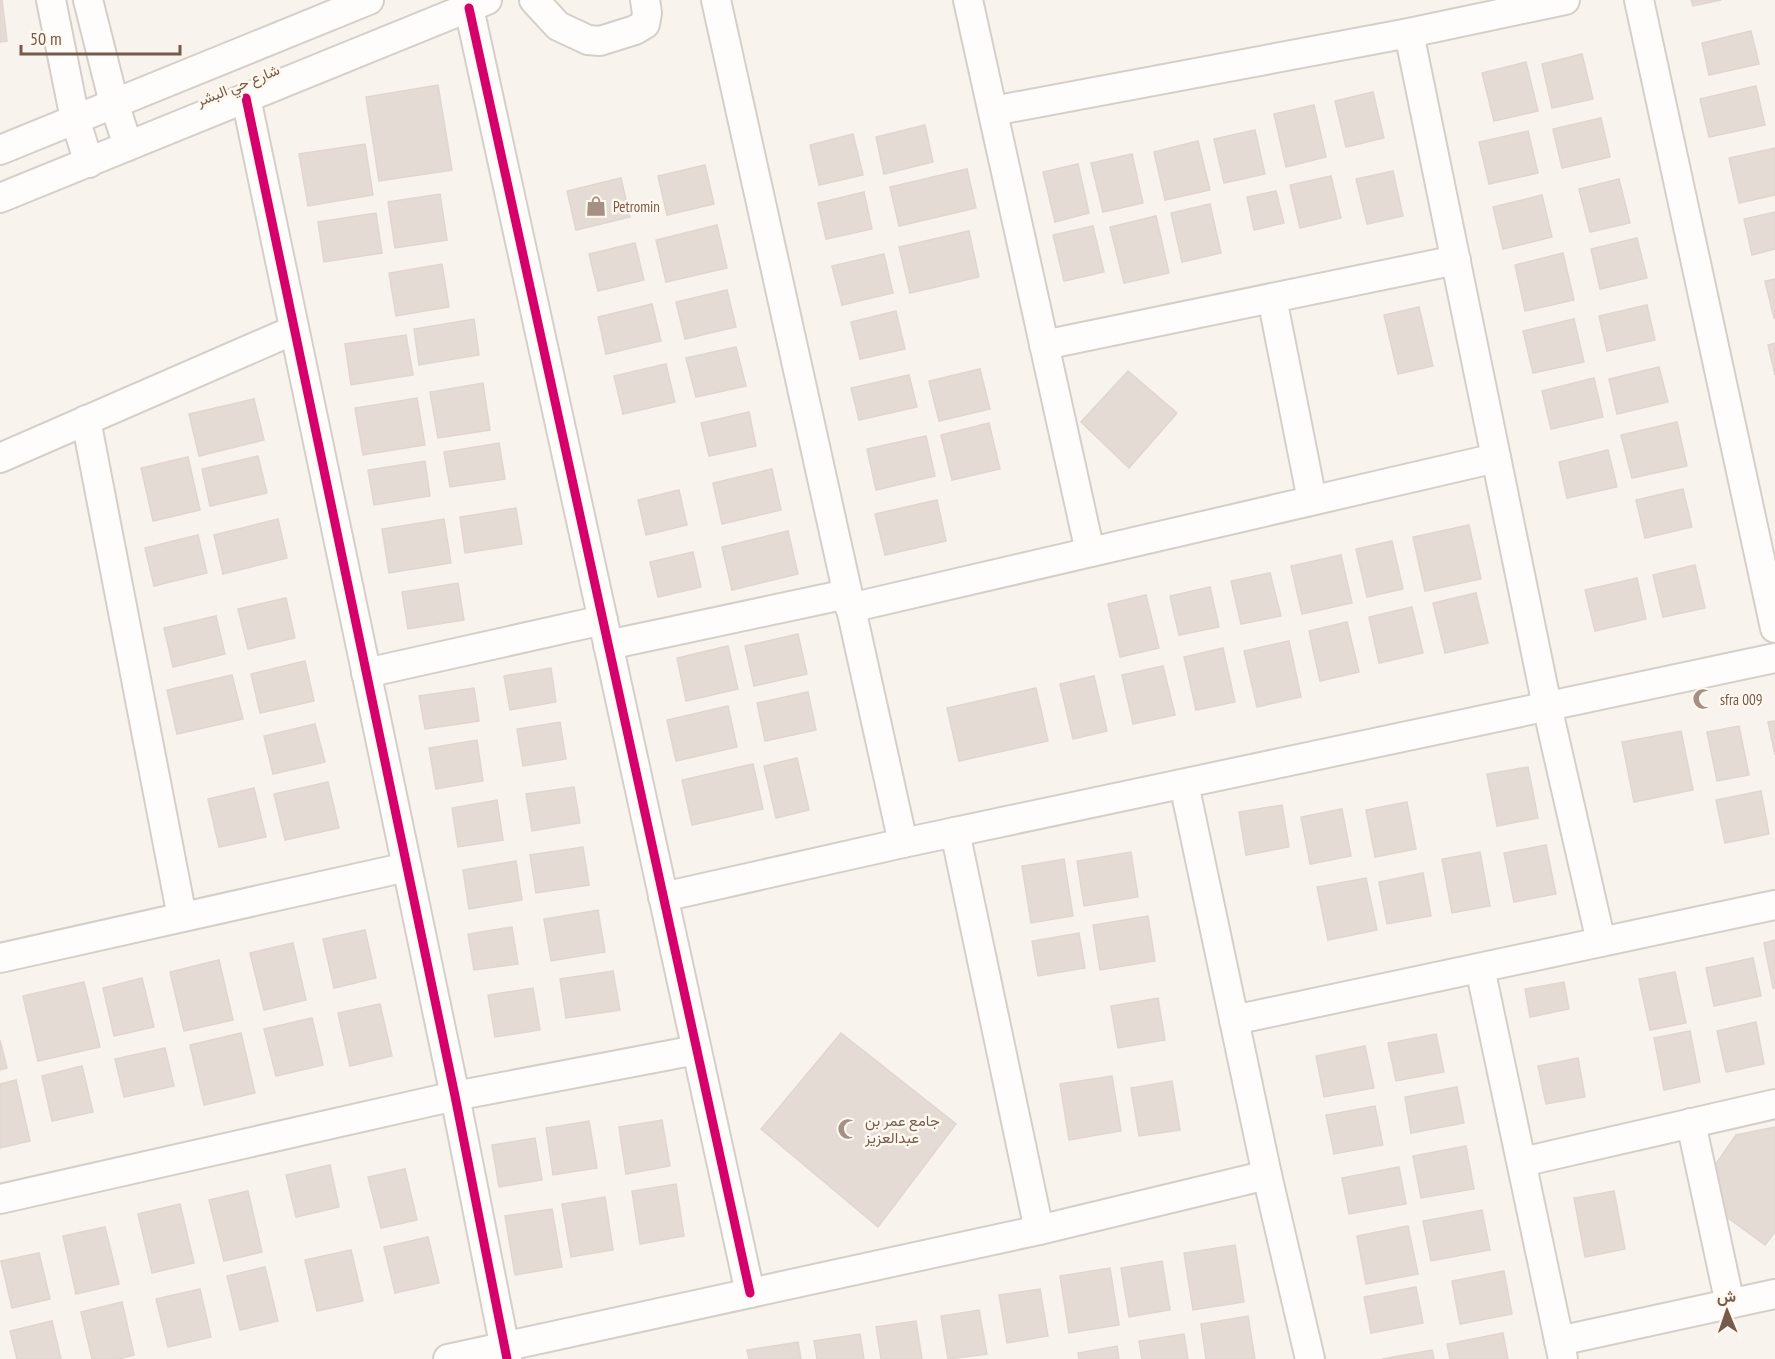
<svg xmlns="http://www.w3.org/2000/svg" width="1775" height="1359" font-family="'PT Sans Narrow',Vazirmatn,sans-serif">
	<rect width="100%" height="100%" fill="#f8f3ed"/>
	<g fill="#e4dbd4" stroke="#e1d6cf" stroke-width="1.5">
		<path d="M0,0H2L7,41L0,42Z"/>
		<path d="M1691,0H1721L1693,6Z"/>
		<path d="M1751,31L1759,64L1709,75L1702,43Z"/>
		<path d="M1582,54L1593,99L1552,108L1542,64Z"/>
		<path d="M1526,62L1538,111L1494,121L1482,73Z"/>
		<path d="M438,85L452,170L379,181L366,97Z"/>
		<path d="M1756,86L1765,125L1709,137L1700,99Z"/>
		<path d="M1373,92L1384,138L1346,147L1335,101Z"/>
		<path d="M1314,105L1326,157L1286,167L1274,114Z"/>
		<path d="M1601,118L1610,157L1562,168L1553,129Z"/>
		<path d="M925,125L933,162L884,174L876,137Z"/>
		<path d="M1255,130L1265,174L1224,183L1214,139Z"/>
		<path d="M1528,131L1538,173L1489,184L1479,142Z"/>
		<path d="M853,134L863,175L819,185L810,145Z"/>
		<path d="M1198,141L1210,190L1165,200L1154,152Z"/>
		<path d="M365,144L373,195L308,206L299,154Z"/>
		<path d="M1775,148V195L1739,203L1729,158Z"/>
		<path d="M1132,154L1143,203L1103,212L1091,163Z"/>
		<path d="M1078,164L1089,213L1055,222L1043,172Z"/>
		<path d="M705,165L714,204L667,215L658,176Z"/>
		<path d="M967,169L976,208L899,226L890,187Z"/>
		<path d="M1393,171L1403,216L1367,224L1356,179Z"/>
		<path d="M1331,176L1341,218L1300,228L1290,185Z"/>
		<path d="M621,178L630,217L576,230L567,191Z"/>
		<path d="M1619,179L1630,223L1590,232L1579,189Z"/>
		<path d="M1276,191L1284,223L1254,230L1247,197Z"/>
		<path d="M864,192L872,229L826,239L818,203Z"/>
		<path d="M440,194L447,240L395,248L388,202Z"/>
		<path d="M1542,195L1552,237L1503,249L1493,207Z"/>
		<path d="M1210,204L1221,253L1182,262L1171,213Z"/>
		<path d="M1775,212V249L1752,255L1744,219Z"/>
		<path d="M376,213L382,253L324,262L318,222Z"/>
		<path d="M1156,216L1169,273L1124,283L1110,227Z"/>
		<path d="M717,225L727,268L666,282L656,240Z"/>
		<path d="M1093,226L1104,272L1064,281L1053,235Z"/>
		<path d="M969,231L979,277L910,293L899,247Z"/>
		<path d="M1637,238L1647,278L1600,289L1591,249Z"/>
		<path d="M635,243L644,280L598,291L589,254Z"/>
		<path d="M1563,253L1574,300L1525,311L1515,265Z"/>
		<path d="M884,254L893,293L842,305L832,266Z"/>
		<path d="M442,264L449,307L396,316L389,273Z"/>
		<path d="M1775,279V318H1774L1765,281Z"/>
		<path d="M727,290L736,327L685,339L676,302Z"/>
		<path d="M652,304L661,341L606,354L598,317Z"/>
		<path d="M1647,305L1655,340L1607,351L1599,316Z"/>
		<path d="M1419,307L1433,366L1398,374L1384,315Z"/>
		<path d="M896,311L905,349L860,359L851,322Z"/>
		<path d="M474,319L479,355L419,365L414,329Z"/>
		<path d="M1574,319L1584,362L1533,373L1523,331Z"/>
		<path d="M406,335L413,375L351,385L345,344Z"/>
		<path d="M1775,343V375L1768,345Z"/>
		<path d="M736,347L746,386L696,397L686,358Z"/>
		<path d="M666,364L675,402L623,414L614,376Z"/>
		<path d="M1659,367L1668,402L1617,414L1609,379Z"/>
		<path d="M980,369L990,409L939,421L929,381Z"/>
		<path d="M1128,371L1177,413L1129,468L1081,422Z"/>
		<path d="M909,375L917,407L859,420L851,388Z"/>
		<path d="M1594,378L1603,417L1551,429L1542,391Z"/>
		<path d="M483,383L490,430L438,438L430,392Z"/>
		<path d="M417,398L425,445L363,455L355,408Z"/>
		<path d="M254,399L264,440L199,456L189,414Z"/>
		<path d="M749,412L756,446L709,456L701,423Z"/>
		<path d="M1677,422L1687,466L1632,478L1621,435Z"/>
		<path d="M989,423L1000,469L952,480L941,435Z"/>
		<path d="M926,436L935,476L876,490L867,449Z"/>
		<path d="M499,443L505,479L450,487L444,452Z"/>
		<path d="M1608,450L1617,487L1567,498L1559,462Z"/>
		<path d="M258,456L267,493L210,506L202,469Z"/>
		<path d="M188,457L200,510L153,521L141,468Z"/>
		<path d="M425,461L430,496L374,505L368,470Z"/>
		<path d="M772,469L781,510L722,524L713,483Z"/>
		<path d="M1683,489L1692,527L1645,538L1636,500Z"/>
		<path d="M679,490L687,525L646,535L638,500Z"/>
		<path d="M937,500L946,541L885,555L875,514Z"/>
		<path d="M516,508L522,544L465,553L460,517Z"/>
		<path d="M278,519L287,558L223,574L214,535Z"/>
		<path d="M444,519L451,563L389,573L382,529Z"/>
		<path d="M1469,525L1481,579L1425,591L1413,537Z"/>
		<path d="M788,531L798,574L732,590L722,547Z"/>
		<path d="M198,535L207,573L154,586L145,548Z"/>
		<path d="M1392,541L1403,589L1367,597L1356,549Z"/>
		<path d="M693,552L701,587L658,597L650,562Z"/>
		<path d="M1341,555L1352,603L1302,614L1291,566Z"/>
		<path d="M1695,565L1705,608L1663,617L1653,575Z"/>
		<path d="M1270,573L1281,616L1241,624L1231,581Z"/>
		<path d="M1637,578L1646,619L1595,631L1585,590Z"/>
		<path d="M458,583L464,620L408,629L402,592Z"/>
		<path d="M1210,587L1219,627L1179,635L1170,596Z"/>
		<path d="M1476,593L1488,643L1445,653L1433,603Z"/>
		<path d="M1146,595L1159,648L1120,657L1108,604Z"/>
		<path d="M286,598L295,638L248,649L238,609Z"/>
		<path d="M1412,607L1423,653L1379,663L1369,617Z"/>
		<path d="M216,616L225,654L173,667L164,628Z"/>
		<path d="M1347,622L1359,672L1320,681L1309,631Z"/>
		<path d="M798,634L807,674L754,686L745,646Z"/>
		<path d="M1289,641L1301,697L1257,707L1244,651Z"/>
		<path d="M728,646L738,689L686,701L677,658Z"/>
		<path d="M1223,648L1235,702L1196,710L1184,657Z"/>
		<path d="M305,661L314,701L260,713L251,674Z"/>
		<path d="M1163,666L1175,715L1133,724L1122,675Z"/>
		<path d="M551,668L556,702L510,710L504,676Z"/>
		<path d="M232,675L243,719L177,734L167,690Z"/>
		<path d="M1094,676L1107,731L1073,739L1060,684Z"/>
		<path d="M474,688L479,721L425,729L419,696Z"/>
		<path d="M1036,688L1048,741L959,761L947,708Z"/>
		<path d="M808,692L816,730L765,741L757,703Z"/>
		<path d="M728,706L737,747L676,761L667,720Z"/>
		<path d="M1775,721V755L1768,722Z"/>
		<path d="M560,722L566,759L523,766L517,729Z"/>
		<path d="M315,724L325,762L273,774L264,736Z"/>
		<path d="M1739,726L1749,775L1717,781L1707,732Z"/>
		<path d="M1681,731L1693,790L1634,802L1622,742Z"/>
		<path d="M477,740L483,781L436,789L429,748Z"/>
		<path d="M797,758L809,810L776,818L764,766Z"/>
		<path d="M753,764L763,809L692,825L682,780Z"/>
		<path d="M1528,767L1538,818L1497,826L1487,774Z"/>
		<path d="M328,782L339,828L285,840L274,794Z"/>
		<path d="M574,787L580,823L532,831L526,794Z"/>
		<path d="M254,788L266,837L219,847L208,799Z"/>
		<path d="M1761,791L1769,834L1725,843L1716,800Z"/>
		<path d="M497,800L503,840L458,847L452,808Z"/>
		<path d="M1407,802L1416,849L1375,857L1366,810Z"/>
		<path d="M1282,805L1289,847L1246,855L1239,812Z"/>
		<path d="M1342,809L1351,856L1310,864L1301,817Z"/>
		<path d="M1546,845L1556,894L1514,902L1504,853Z"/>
		<path d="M583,847L589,885L536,893L530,855Z"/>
		<path d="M1131,852L1138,897L1084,906L1077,861Z"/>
		<path d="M1480,852L1490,906L1452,913L1442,859Z"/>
		<path d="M1064,859L1073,916L1031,923L1022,866Z"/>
		<path d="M516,861L522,900L469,909L463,870Z"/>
		<path d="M1423,873L1431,916L1387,924L1379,882Z"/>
		<path d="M1366,878L1377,930L1328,940L1317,887Z"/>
		<path d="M598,910L605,952L551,961L544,919Z"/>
		<path d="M1148,916L1155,961L1100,970L1093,925Z"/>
		<path d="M512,927L518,964L474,970L468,934Z"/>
		<path d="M365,930L376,978L334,988L323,939Z"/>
		<path d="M1079,933L1085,968L1038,976L1032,941Z"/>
		<path d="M1775,940V988H1773L1764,943Z"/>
		<path d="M293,943L306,1000L264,1010L250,953Z"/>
		<path d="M1753,958L1761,996L1714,1006L1706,968Z"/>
		<path d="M219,960L233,1020L184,1031L170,972Z"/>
		<path d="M613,971L620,1010L566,1018L560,979Z"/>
		<path d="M1675,972L1686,1023L1650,1030L1639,979Z"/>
		<path d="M142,978L154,1027L114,1036L103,988Z"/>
		<path d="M84,982L100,1047L38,1061L23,996Z"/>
		<path d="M1564,982L1569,1009L1530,1017L1525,989Z"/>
		<path d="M533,988L540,1030L495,1037L488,995Z"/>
		<path d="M1158,998L1165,1040L1118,1048L1111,1006Z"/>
		<path d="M380,1004L392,1056L350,1066L338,1013Z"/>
		<path d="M312,1018L323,1065L276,1076L264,1029Z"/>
		<path d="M1756,1022L1764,1064L1726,1072L1717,1031Z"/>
		<path d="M1690,1031L1700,1082L1664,1090L1654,1038Z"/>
		<path d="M241,1033L255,1093L204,1105L190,1045Z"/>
		<path d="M841,1033L956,1124L878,1227L761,1129Z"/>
		<path d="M1436,1034L1444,1072L1396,1081L1388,1043Z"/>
		<path d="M0,1040L7,1068L0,1070Z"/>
		<path d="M1365,1046L1374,1088L1324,1097L1316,1056Z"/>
		<path d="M165,1048L174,1086L124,1097L115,1059Z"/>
		<path d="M1578,1058L1585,1097L1546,1104L1538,1066Z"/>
		<path d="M82,1066L93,1112L52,1121L42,1076Z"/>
		<path d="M1112,1076L1121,1131L1069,1140L1060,1084Z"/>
		<path d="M16,1080L30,1141L0,1148V1084Z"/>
		<path d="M1172,1081L1180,1130L1139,1136L1131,1088Z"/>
		<path d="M1457,1087L1464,1123L1411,1133L1405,1097Z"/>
		<path d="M1375,1106L1383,1145L1334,1154L1326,1115Z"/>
		<path d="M662,1120L670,1166L626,1174L619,1127Z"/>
		<path d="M589,1121L597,1168L553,1175L546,1128Z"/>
		<path d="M1775,1127V1232L1765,1245L1724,1215L1711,1171L1736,1135Z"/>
		<path d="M535,1138L542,1180L499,1187L492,1145Z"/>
		<path d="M1466,1146L1474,1189L1421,1198L1413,1156Z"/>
		<path d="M330,1165L339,1207L296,1217L286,1175Z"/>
		<path d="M1399,1167L1406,1204L1349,1214L1342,1178Z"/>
		<path d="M405,1169L417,1220L381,1228L368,1177Z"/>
		<path d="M676,1184L684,1236L640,1244L632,1191Z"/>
		<path d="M248,1191L262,1252L224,1261L209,1200Z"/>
		<path d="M1614,1191L1625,1249L1585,1257L1574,1198Z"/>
		<path d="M605,1197L613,1250L571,1257L562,1204Z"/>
		<path d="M180,1204L194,1263L152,1273L138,1214Z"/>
		<path d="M552,1209L562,1267L515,1275L505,1216Z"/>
		<path d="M1482,1210L1490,1250L1431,1261L1423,1221Z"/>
		<path d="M1408,1226L1418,1274L1366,1284L1357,1236Z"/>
		<path d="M105,1227L119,1284L76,1294L63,1236Z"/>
		<path d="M428,1237L439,1283L395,1293L384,1247Z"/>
		<path d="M1235,1245L1244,1302L1193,1310L1184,1253Z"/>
		<path d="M351,1250L363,1301L317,1311L305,1260Z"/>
		<path d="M39,1253L50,1299L12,1308L1,1261Z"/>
		<path d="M1162,1261L1170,1310L1129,1317L1121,1268Z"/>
		<path d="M265,1267L278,1321L240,1330L227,1276Z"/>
		<path d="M1110,1268L1119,1325L1069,1333L1060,1276Z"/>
		<path d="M1504,1271L1512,1314L1460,1324L1452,1281Z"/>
		<path d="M1416,1287L1423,1323L1371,1333L1364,1297Z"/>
		<path d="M200,1289L211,1337L168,1347L156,1299Z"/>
		<path d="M1040,1289L1048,1336L1007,1343L999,1295Z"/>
		<path d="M122,1302L134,1355L119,1359H92L81,1312Z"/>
		<path d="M979,1310L987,1354L948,1359L941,1316Z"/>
		<path d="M1248,1316L1255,1359H1206L1201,1324Z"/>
		<path d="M52,1321L61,1359H17L10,1331Z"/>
		<path d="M916,1321L922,1359H881L876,1327Z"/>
		<path d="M1503,1333L1508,1359H1450L1447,1344Z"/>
		<path d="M860,1334L864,1359H817L814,1341Z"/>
		<path d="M1184,1334L1188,1359H1142L1139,1341Z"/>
		<path d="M798,1342L801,1359H749L747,1350Z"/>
		<path d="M1117,1346L1119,1359H1079L1078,1353Z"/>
		<path d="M1432,1350L1434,1359H1382Z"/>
	</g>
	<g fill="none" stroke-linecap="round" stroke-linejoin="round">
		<g stroke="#d6cfc9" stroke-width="32">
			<g id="minor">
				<path d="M51,0L75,119L89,163"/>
				<path d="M88,0L114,103L128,146"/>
				<path d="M534,0L558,26L588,40L600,41L635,30L645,24L647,13L645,0"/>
				<path d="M716,0L903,843"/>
				<path d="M968,0L1090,552"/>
				<path d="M1639,0L1775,628"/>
				<path d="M469,8L750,1293"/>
				<path d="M1409,33L1547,706L1601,942"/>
				<path d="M246,98L455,1096L507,1359"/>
				<path d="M993,111L1409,33L1565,0"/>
				<path d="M0,150L369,0"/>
				<path d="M0,198L487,0"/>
				<path d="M1272,298L1312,500"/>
				<path d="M1044,345L1456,260"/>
				<path d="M86,420L182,917"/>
				<path d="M0,458L294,330"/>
				<path d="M850,608L1496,458"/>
				<path d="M608,645L847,594"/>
				<path d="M366,673L603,620"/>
				<path d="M1184,784L1267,1175L1310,1359"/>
				<path d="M955,832L1039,1230"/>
				<path d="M663,897L903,843L1775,658"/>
				<path d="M0,958L407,867"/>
				<path d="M1480,968L1563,1359"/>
				<path d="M1234,1020L1775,905"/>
				<path d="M1691,1123L1730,1304"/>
				<path d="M1522,1162L1775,1104"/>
				<path d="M0,1199L455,1096L696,1050"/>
				<path d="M1559,1341L1775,1294"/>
				<path d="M448,1359L1039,1230L1267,1175"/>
			</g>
		</g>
		<use href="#minor" stroke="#fefdfc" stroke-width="28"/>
		<g stroke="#fff8ee" stroke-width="13">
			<g id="cycleway">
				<path d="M469,8L750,1293"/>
				<path d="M246,98L455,1096L507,1359"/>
			</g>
		</g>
		<use href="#cycleway" stroke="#d6006c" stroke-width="9"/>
	</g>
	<defs>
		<g id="shop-bare" transform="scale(1.62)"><path d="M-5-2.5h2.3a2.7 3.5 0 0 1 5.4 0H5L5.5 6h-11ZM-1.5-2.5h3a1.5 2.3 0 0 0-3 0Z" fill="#a49084" stroke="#fff8ee" stroke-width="2.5" paint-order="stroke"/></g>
		<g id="mosque-bare" transform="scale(1.62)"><path d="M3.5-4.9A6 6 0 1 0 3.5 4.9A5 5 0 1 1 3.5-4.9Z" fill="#a49084" stroke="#fff8ee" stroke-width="2.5" paint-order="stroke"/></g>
	</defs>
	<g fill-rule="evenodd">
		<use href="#shop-bare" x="596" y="206"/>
		<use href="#mosque-bare" x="1703" y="699"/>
		<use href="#mosque-bare" x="848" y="1129"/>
	</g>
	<g text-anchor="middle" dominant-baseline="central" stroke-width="5" stroke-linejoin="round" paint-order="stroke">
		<g font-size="15" fill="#775a4b" stroke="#fff8ee">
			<text transform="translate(238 85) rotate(-22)">شارع حي البشر</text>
		</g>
		<g font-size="15" fill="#775a4b" stroke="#fff8ee" text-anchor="start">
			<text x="613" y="206">Petromin</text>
			<text x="1720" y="699">sfra 009</text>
			<text x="865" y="1120">جامع عمر بن<tspan x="865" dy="17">عبدالعزيز</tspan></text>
		</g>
	</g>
	<g transform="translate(1727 1311) rotate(358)" stroke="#fff8ee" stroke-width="4.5" paint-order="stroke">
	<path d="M0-4.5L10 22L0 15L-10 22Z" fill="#775a4b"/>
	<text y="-9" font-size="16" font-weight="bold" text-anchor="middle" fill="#775a4b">ش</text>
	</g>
	<path d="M21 45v9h159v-9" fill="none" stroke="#775a4b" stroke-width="3"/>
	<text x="30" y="45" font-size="18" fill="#775a4b" stroke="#fff8ee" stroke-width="4.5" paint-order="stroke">50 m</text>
</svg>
